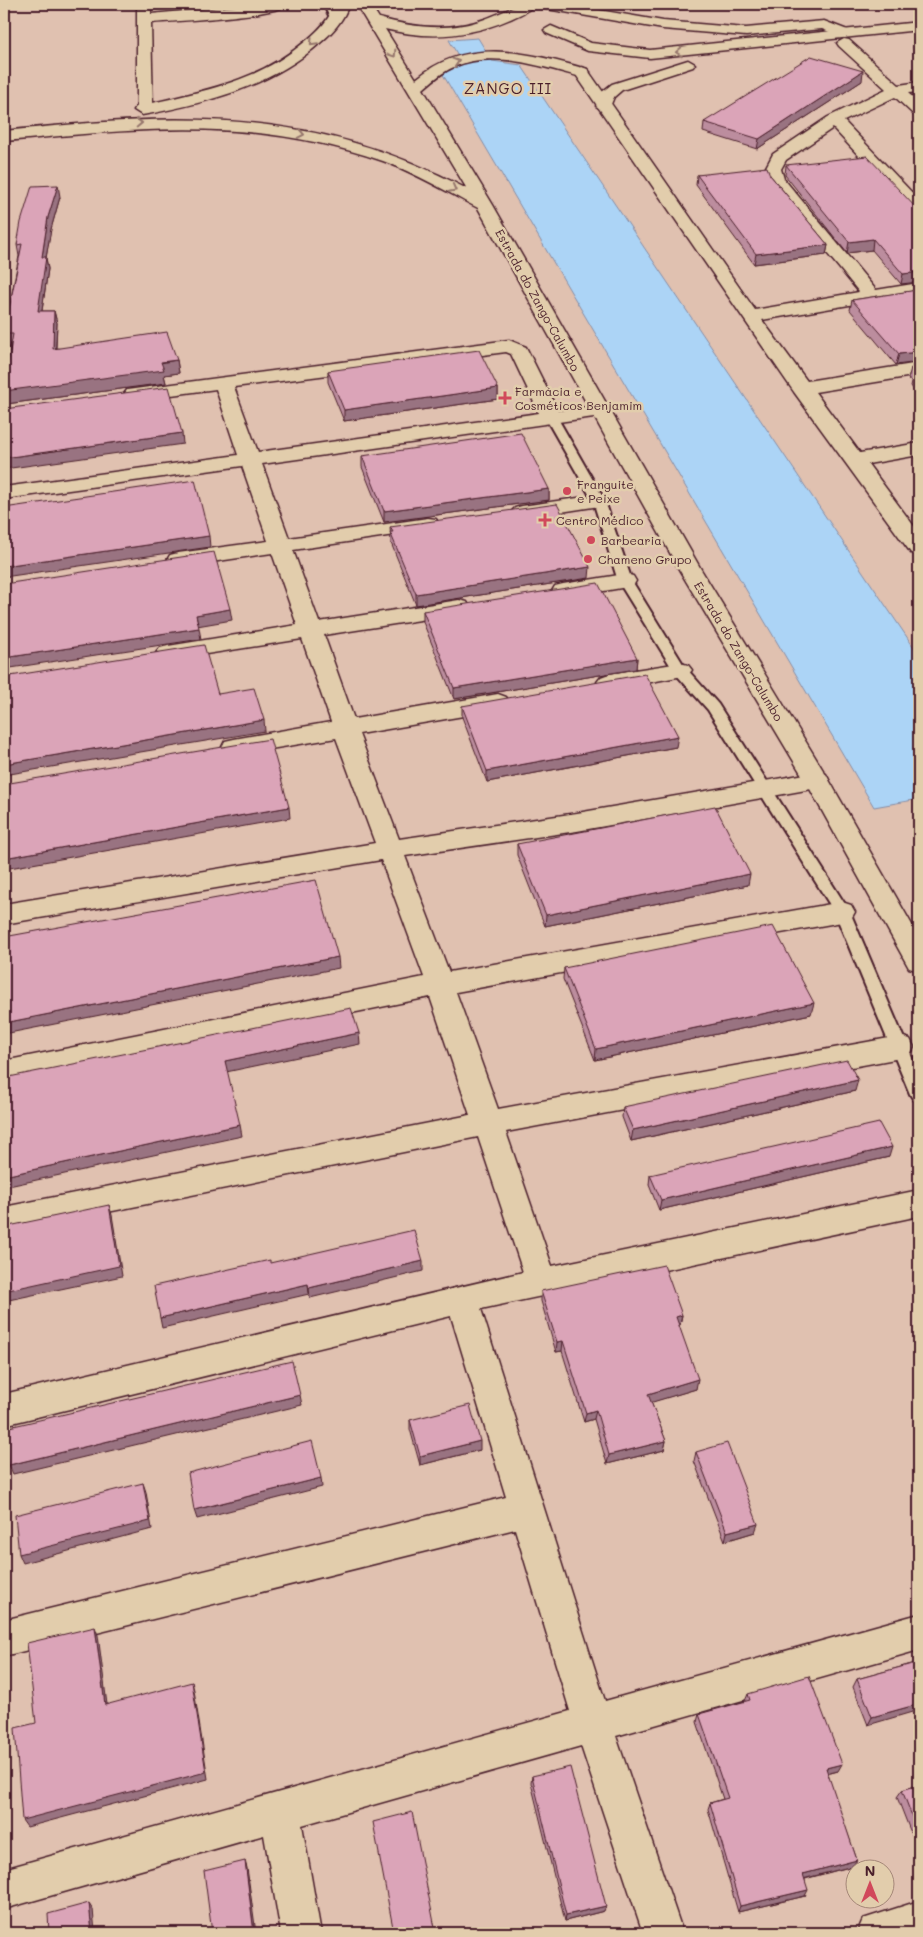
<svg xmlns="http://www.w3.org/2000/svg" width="923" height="1937" font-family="Mali,sans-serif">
	<rect width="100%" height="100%" fill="#e0c1b0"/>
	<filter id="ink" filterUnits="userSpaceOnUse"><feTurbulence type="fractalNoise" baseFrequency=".02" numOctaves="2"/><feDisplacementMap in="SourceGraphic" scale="10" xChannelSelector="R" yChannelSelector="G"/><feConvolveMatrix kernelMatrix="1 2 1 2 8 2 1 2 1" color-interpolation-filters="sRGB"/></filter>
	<g filter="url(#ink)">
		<path fill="#acd4f6" stroke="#858ca5" d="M478,38L492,61L521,65L919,655V799L874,807L442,73L463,64L449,40Z"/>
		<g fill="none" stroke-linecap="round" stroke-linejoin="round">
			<g stroke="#4a1f2b" stroke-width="4">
				<g id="lane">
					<path d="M323,4H331L339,19L338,21H332Z"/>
					<path d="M551,413L557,417L605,501L632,581L685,667L718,704L850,912L919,1074V1101L913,1099L910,1094L835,913L708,710L675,673L618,581L593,501L545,417Z"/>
				</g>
			</g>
			<g stroke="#4a1f2b" stroke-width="3">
				<g id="street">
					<path d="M137,4H151V14L258,4H288C279,16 172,21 151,23L153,109L145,114L137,109Z"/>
					<path d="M534,4H564L663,21L746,28L824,21L850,31L852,34L845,38L822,29L746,36L663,29L541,8Z"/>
					<path d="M844,39L849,40L899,85L919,82V92L908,93L919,103V116L913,114L895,97L844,121L919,200V215L913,214L833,128L786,160L781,169L784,179L876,290L919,283V293L762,320L807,381L919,363V375L815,392L860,453L919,443V455L868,464L919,533V554L911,553L794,392L574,72L582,67L587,69L755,310L859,292L770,184L765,169L773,154L828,117L886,89L839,46L837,43Z"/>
					<path d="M509,340L526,347L558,411L601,405L608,407L611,411L608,415L262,464L289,538L428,518L436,519L439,524L436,529L428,530L293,550L319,622L459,600L467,602L470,607L467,612L459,614L324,635L354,719L498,694L506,697L510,702L506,707L498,710L359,734L399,839L577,813L817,772L826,774L829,780L826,786L817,788L577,831L405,856L449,972L842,902L851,905L855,912L851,919L842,922L456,992L498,1109L900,1036L910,1039L914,1047L910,1055L900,1058L506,1132L552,1266L919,1190V1216L481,1309L605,1701L919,1614V1650L616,1736L683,1933H643L581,1746L302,1825L321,1933H281L264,1835L4,1909V1869L570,1711L515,1529L4,1656V1620L506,1497L451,1316L4,1425V1394L523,1272L478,1137L4,1233V1207L470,1115L430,997L4,1084V1061L424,977L381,860L4,924V904L375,843L336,738L234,755L225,753L222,747L225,741L234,739L331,722L302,639L168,660L160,658L156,653L160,648L168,646L297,625L272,553L178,567L170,565L167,560L170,555L178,553L268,541L242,466L4,499V487L238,455L216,389L134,400L127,398L124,394L127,390ZM506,352L511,354L539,413L258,452L234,387Z"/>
					<path d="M599,495L606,497L610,501L606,505L522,518L515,516L511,512L515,508L522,506Z"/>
					<path d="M625,574L633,576L636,581L633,586L563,598L555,596L552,591L555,586L563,584Z"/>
					<path d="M680,663L688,665L692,670L688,675L609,690L601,687L597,682L601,677L609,674Z"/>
					<path d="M919,1901V1933H857L863,1919Z"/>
				</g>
			</g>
			<g stroke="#4a1f2b" stroke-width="3">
				<g id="secondary">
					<path d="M335,4H349C344,20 332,33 320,43C270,87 206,103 142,115L134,110L136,107C199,91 256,84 307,40C319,30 330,19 335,4Z"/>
					<path d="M356,4H370L379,18C414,28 450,32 485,19C503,13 516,3 535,4C530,11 517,16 508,20C468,37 428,40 385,29L416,79C468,35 528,53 587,69L590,72L582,77C542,67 494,49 454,67C442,72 432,81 423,89L493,205L702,571L829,780L919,937V971L909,968L805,780L680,571L478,208C447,192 416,173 383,161C250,115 140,129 4,141V131C174,113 311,106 467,189Z"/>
					<path d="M919,22V30L650,58L588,51L546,33L544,30L551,26L591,43L650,50Z"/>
					<path d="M688,60L695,64L693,67L622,90L614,97L609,109L604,111L596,106L602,92L612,84Z"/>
				</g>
			</g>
			<use href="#lane" fill="#e2cdac" fill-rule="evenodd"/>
			<use href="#street" fill="#e2cdac" fill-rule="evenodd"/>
			<use href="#secondary" fill="#e2cdac" fill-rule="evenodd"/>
		</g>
		<g fill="#bc8d9e" stroke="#4a1f2b">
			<path d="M914,39H919V55L913,49Z"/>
			<path d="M862,81L757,149L703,132L704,122Z"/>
			<path d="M786,165L919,211V282L901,284L872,250L847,253L785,175Z"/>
			<path d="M697,175H770L828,245L826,255L754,264L696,185Z"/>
			<path d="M60,197L51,229L46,258L48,269L42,311H54L57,323L56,348L177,360L179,373L164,375L166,383L6,404L10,347H7L4,334L19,256L17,245Z"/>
			<path d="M919,284L896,365L850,310L852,300L913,291L914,286Z"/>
			<path d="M919,366V397L911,386L912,382L908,379L911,368Z"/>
			<path d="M328,371L498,388V399L344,421L328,382Z"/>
			<path d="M362,456L549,489V500L384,522L362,467Z"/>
			<path d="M390,527L589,578L416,605L391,543Z"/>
			<path d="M423,611L637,658L636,669L454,699L423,622Z"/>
			<path d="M462,706L676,747L487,782L462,717Z"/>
			<path d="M517,844L748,885L545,926L517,855Z"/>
			<path d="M564,968L811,1014L595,1060L563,979Z"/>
			<path d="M855,1091L631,1141L622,1117L623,1107Z"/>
			<path d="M889,1157L659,1210L649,1185L650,1175Z"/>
			<path d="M541,1291L682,1315L680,1325H679L696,1389L651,1402L666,1441L664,1450L607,1464L594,1419L584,1422L562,1351L556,1352L541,1301Z"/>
			<path d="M410,1420L480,1450L420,1465L410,1429Z"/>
			<path d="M696,1452L755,1532L725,1541L694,1461Z"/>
			<path d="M919,1662L868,1725L853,1687L857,1679Z"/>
			<path d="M748,1694L838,1771L827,1774L857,1860L853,1866L805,1879V1896L738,1912L708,1809L710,1803L723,1799L697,1722L699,1714L745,1701Z"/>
			<path d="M532,1776L604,1911L565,1921L531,1783Z"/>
			<path d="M919,1785V1836L913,1838L897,1797L902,1790Z"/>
		</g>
		<g fill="#997381" stroke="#4a1f2b">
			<path d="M863,71L862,81L757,149L759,139Z"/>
			<path d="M58,185L60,197L51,229L46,258L48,269L40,324L38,311L42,257L48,217Z"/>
			<path d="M873,239L872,250L847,253L849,242Z"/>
			<path d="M828,245L826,255L754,264L756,254Z"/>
			<path d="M919,272V282L901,284L903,274Z"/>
			<path d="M54,311L57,323L55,361L53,349Z"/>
			<path d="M919,352V362L896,365L899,354Z"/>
			<path d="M177,360L179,373L164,375L166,383L6,404L4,391Z"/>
			<path d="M498,388V399L344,421V410Z"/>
			<path d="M182,433L183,444L4,469V458Z"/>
			<path d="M549,489V500L384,522V511Z"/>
			<path d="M209,536L210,547L4,577V566Z"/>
			<path d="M590,567L589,578L416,605V594Z"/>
			<path d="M230,609L232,620L197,626L196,615Z"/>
			<path d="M199,628L201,639L4,669V658Z"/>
			<path d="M637,658L636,669L454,699V688Z"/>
			<path d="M264,720L265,731L4,775V764Z"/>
			<path d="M678,736L676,747L487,782V771Z"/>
			<path d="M289,807L290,818L4,869V858Z"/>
			<path d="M750,874L748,885L545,926L546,915Z"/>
			<path d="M338,957L339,968L4,1034V1023Z"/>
			<path d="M814,1003L811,1014L595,1060L596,1049Z"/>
			<path d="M359,1033L360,1044L226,1072L225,1061Z"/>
			<path d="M858,1080L855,1091L631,1141L633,1130Z"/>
			<path d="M240,1125L242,1136L4,1187V1176Z"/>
			<path d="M892,1147L889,1157L659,1210L661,1200Z"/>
			<path d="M109,1205L112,1215L122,1276L4,1301V1291Z"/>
			<path d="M423,1261V1271L310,1298L309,1288Z"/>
			<path d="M308,1284L309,1294L162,1328L160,1318Z"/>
			<path d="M682,1315L680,1325L674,1326L676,1317Z"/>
			<path d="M563,1341L562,1351L556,1352L557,1342Z"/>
			<path d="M698,1379L696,1389L646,1404L648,1394Z"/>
			<path d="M300,1395L302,1405L13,1474L9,1465Z"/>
			<path d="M596,1410L594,1419L584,1422L586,1413Z"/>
			<path d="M480,1441V1450L420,1465V1456Z"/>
			<path d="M666,1441L664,1450L607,1464L609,1455Z"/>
			<path d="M321,1478L322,1487L197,1519L194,1510Z"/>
			<path d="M143,1483L146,1492L152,1529L23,1563L19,1554Z"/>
			<path d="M758,1524L755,1532L725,1541L727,1532Z"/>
			<path d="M95,1627L98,1635L108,1712L105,1705Z"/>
			<path d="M192,1682L194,1690L208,1779L27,1827L22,1820Z"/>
			<path d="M919,1704V1710L868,1725L872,1717Z"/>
			<path d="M842,1764L838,1771L822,1775L826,1768Z"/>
			<path d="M919,1831V1836L913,1838L918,1832Z"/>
			<path d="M857,1860L853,1866L799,1880L803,1874Z"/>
			<path d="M245,1861L247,1868L256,1933H254Z"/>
			<path d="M808,1890L805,1896L738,1912L740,1906Z"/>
			<path d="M89,1903L93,1909L95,1933H92Z"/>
			<path d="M606,1906L604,1911L565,1921L566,1915Z"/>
		</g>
		<g fill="#dba4b8" stroke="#4a1f2b">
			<path d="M914,39H919V44Z"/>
			<path d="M811,56L863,71L759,139L704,122Z"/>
			<path d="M867,156L919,211V272L903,274L873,239L849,242L786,165Z"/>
			<path d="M767,167L770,175L828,245L756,254L697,175Z"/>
			<path d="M58,185L48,217L42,257H46L38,311H54L53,349L167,332L177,360L161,362L164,370L4,391V386L13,334H4L22,244L17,245L21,222L32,186Z"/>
			<path d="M919,284V352L899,354L852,300L917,290L914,286Z"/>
			<path d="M479,350L498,388L344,410L328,371Z"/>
			<path d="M919,366V383L913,376L917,375L911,368Z"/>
			<path d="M169,387L182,433L4,458V409Z"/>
			<path d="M521,433L549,489L384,511L362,456Z"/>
			<path d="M195,480L209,536L4,566V508Z"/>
			<path d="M557,504L590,567L416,594L390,532H393L390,527Z"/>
			<path d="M214,552L230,609L196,615L199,628L4,658V584Z"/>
			<path d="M598,583L637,658L454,688L423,611Z"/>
			<path d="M204,645L218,694L254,688L264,720L4,764V677Z"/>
			<path d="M645,674L678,736L487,771L462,706Z"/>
			<path d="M270,739L289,807L4,858V784Z"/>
			<path d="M715,806L750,874L546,915L517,844Z"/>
			<path d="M316,880L338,957L4,1023V937Z"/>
			<path d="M773,926L814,1003L596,1049L564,968Z"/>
			<path d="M351,1008L359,1033L225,1061L240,1125L4,1176V1078Z"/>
			<path d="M847,1060L858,1080L633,1130L623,1107Z"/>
			<path d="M879,1123L892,1147L661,1200L650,1175Z"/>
			<path d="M109,1205L119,1266L4,1291V1227Z"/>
			<path d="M414,1230L423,1261L309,1288L308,1284L160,1318L154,1286L270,1260V1263Z"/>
			<path d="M664,1265L682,1315L676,1317L698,1379L648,1394L666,1441L609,1455L596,1410L586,1413L563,1341L557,1342L541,1291Z"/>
			<path d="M292,1361L300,1395L9,1465L5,1428Z"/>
			<path d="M470,1405L480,1441L420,1456L410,1420Z"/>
			<path d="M312,1441L321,1478L194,1510L188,1473Z"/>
			<path d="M727,1443L758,1524L727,1532L696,1452Z"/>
			<path d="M143,1483L150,1521L19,1554L15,1515Z"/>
			<path d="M95,1627L105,1705L192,1682L206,1772L22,1820L15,1728L36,1723L27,1643Z"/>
			<path d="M919,1662V1704L872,1717L857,1679Z"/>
			<path d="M809,1676L842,1764L826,1768L857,1860L803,1874L808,1890L740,1906L710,1803L728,1798L699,1714L750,1700L748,1694Z"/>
			<path d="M570,1767L606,1906L566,1915L532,1776Z"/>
			<path d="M919,1785V1831L918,1832L902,1790Z"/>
			<path d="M412,1812L436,1933H394L373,1822Z"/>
			<path d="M245,1861L254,1933H212L204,1871Z"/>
			<path d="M89,1903L92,1933H49L48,1914Z"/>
		</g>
		<defs><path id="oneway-chevron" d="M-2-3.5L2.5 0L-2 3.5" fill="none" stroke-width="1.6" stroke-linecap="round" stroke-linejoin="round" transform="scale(1.25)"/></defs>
		<g stroke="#96766c">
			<use href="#oneway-chevron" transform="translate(313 42) rotate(135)"/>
			<use href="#oneway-chevron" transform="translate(679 52) rotate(176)"/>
			<use href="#oneway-chevron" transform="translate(393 54) rotate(57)"/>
			<use href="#oneway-chevron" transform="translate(456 62) rotate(-18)"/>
			<use href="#oneway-chevron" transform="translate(139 123) rotate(-2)"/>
			<use href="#oneway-chevron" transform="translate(301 134) rotate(11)"/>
			<use href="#oneway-chevron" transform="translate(453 189) rotate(28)"/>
		</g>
	</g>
	<g fill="#d1495b" stroke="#e2cdac" stroke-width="2">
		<path d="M502.5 390.5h5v5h5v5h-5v5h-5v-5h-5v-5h5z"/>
		<circle cx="567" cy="491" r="5"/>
		<path d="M542.5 512.5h5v5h5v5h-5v5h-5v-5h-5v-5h5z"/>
		<circle cx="591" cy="540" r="5"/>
		<circle cx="588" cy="559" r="5"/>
	</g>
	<g text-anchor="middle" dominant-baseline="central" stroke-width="5" stroke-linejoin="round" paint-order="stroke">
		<g font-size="12" fill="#4a1f2b" stroke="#e2cdac">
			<text transform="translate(538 300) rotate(61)">Estrada do Zango-Calumbo</text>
			<text transform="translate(739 651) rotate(59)">Estrada do Zango-Calumbo</text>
		</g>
		<g font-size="12" fill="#4a1f2b" stroke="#e2cdac" text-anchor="start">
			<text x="515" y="391">Farmácia e<tspan x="515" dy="14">Cosméticos Benjamim</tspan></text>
			<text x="577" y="484">Franguite<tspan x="577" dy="14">e Peixe</tspan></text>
			<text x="556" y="520">Centro Médico</text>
			<text x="601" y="540">Barbearia</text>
			<text x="598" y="559">Chameno Grupo</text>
		</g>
		<g font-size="15" letter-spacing="1" fill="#4a1f2b" stroke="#e2cdac">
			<text x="508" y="88">ZANGO III</text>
		</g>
	</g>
	<rect width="923" height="1937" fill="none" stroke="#e2cdac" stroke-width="20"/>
	<rect x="10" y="10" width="903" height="1917" fill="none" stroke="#4a1f2b" stroke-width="2" filter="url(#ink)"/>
	<g transform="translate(870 1884)"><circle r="24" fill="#e2cdac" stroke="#a58778"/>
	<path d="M0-4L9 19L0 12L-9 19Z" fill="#d1495b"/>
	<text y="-8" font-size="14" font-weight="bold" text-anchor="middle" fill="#4a1f2b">N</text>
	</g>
</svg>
